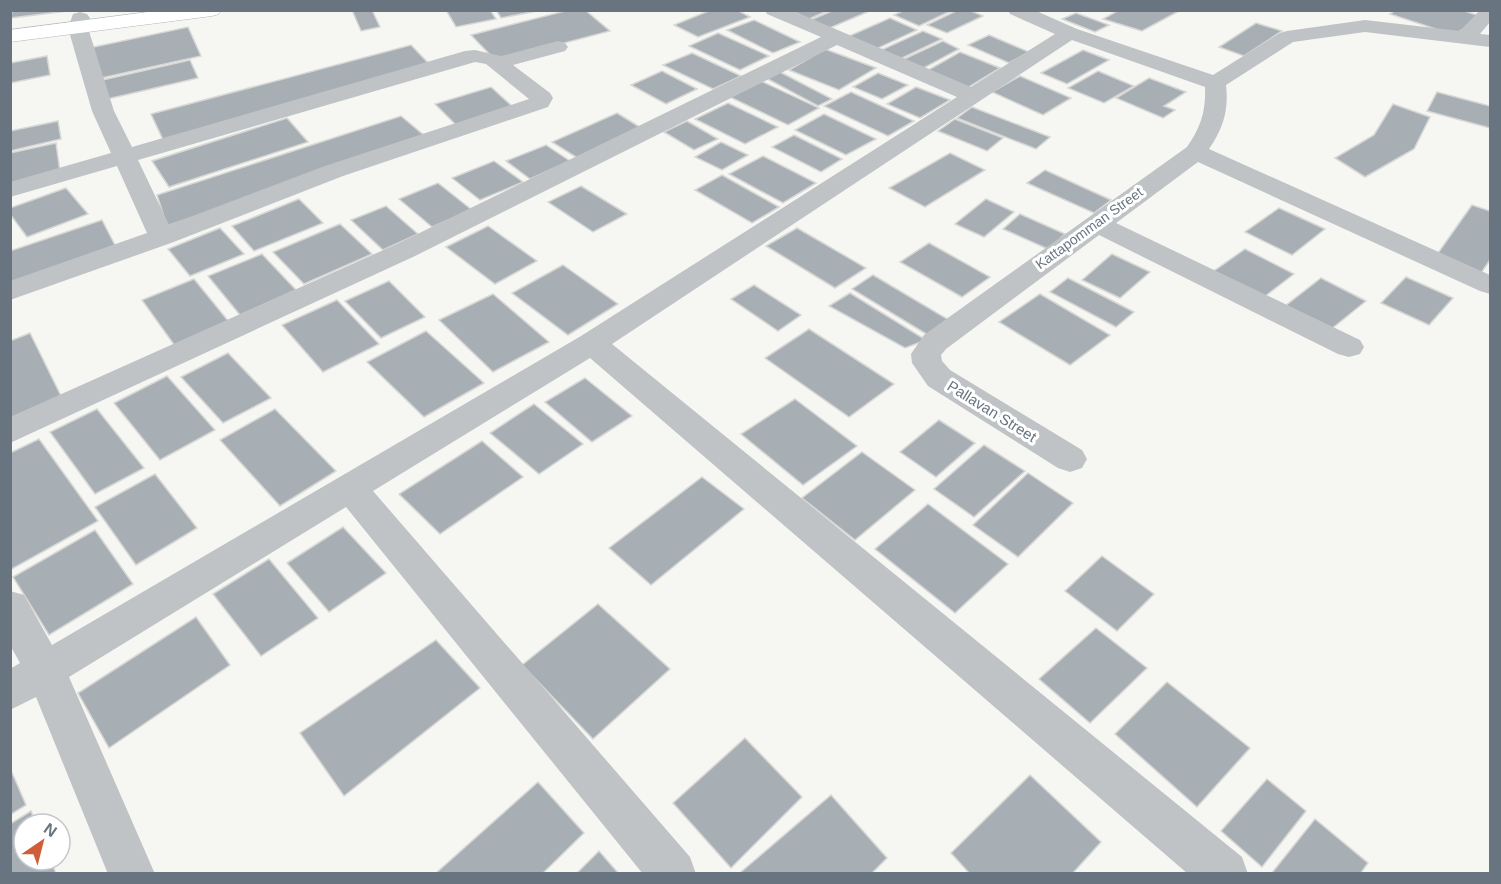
<svg xmlns="http://www.w3.org/2000/svg" width="1501" height="884" font-family="Arial,sans-serif">
	<rect width="100%" height="100%" fill="#f6f6f3"/>
	<g fill="#a8afb4" stroke="#d7d7d5" stroke-width="1.5">
		<path d="M13,10H76L10,18Z"/>
		<path d="M352,10H372L380,27L361,31Z"/>
		<path d="M446,10H490L496,19L456,27Z"/>
		<path d="M496,10H536L537,11L501,18Z"/>
		<path d="M569,10H585L610,31L496,61L471,35Z"/>
		<path d="M711,10H737L750,17L698,37L674,25Z"/>
		<path d="M790,10H829L809,19Z"/>
		<path d="M834,10H872L825,30L806,22Z"/>
		<path d="M905,10H953L919,26L894,15Z"/>
		<path d="M958,10H969L983,16L947,33L927,25Z"/>
		<path d="M1119,10H1178L1179,11L1142,31L1103,19Z"/>
		<path d="M1396,10H1462L1482,17L1454,35L1390,14Z"/>
		<path d="M1076,13L1109,25L1095,32L1062,19Z"/>
		<path d="M890,18L917,30L874,50L847,37Z"/>
		<path d="M754,20L800,42L773,53L727,30Z"/>
		<path d="M1256,23L1282,31L1244,56L1219,47Z"/>
		<path d="M188,27L201,56L97,79L89,48Z"/>
		<path d="M923,31L942,39L898,60L879,51Z"/>
		<path d="M718,33L769,56L740,70L689,46Z"/>
		<path d="M989,35L1029,52L1009,63L968,45Z"/>
		<path d="M943,41L959,49L922,69L902,60Z"/>
		<path d="M411,45L431,66L165,144L151,114Z"/>
		<path d="M825,49L876,68L839,90L789,70Z"/>
		<path d="M1083,50L1109,60L1067,84L1041,73Z"/>
		<path d="M960,52L1000,68L964,90L923,73Z"/>
		<path d="M692,53L741,76L713,89L663,65Z"/>
		<path d="M47,56L50,75L10,83V63Z"/>
		<path d="M190,60L198,78L103,100L98,81Z"/>
		<path d="M662,71L697,89L666,104L631,85Z"/>
		<path d="M1098,71L1134,86L1104,103L1068,88Z"/>
		<path d="M780,72L832,99L818,106L766,78Z"/>
		<path d="M878,73L908,85L882,99L853,87Z"/>
		<path d="M1020,76L1071,98L1043,115L992,92Z"/>
		<path d="M1149,78L1186,92L1164,106L1175,110L1163,118L1116,98Z"/>
		<path d="M761,81L819,108L788,125L730,97Z"/>
		<path d="M491,87L514,108L457,126L435,104Z"/>
		<path d="M916,87L950,100L920,118L887,104Z"/>
		<path d="M851,92L914,121L888,136L824,106Z"/>
		<path d="M1437,92L1490,106V128L1427,111Z"/>
		<path d="M728,103L778,127L745,144L695,119Z"/>
		<path d="M1393,104L1430,117L1414,149L1365,177L1335,158L1374,135Z"/>
		<path d="M972,107L1050,137L1036,149L957,118Z"/>
		<path d="M617,113L643,129L579,159L552,142Z"/>
		<path d="M824,114L876,139L846,155L795,130Z"/>
		<path d="M401,116L426,137L167,226L157,195Z"/>
		<path d="M287,118L308,142L169,187L152,161Z"/>
		<path d="M955,119L1003,138L987,151L938,131Z"/>
		<path d="M58,121L61,139L10,151V131Z"/>
		<path d="M687,121L718,139L694,150L664,132Z"/>
		<path d="M794,135L842,159L821,172L772,147Z"/>
		<path d="M721,142L748,155L722,170L695,157Z"/>
		<path d="M56,143L60,172L10,184V153Z"/>
		<path d="M546,145L570,161L530,179L506,161Z"/>
		<path d="M950,153L985,170L925,207L889,188Z"/>
		<path d="M763,156L816,183L783,203L729,174Z"/>
		<path d="M494,161L523,182L480,200L452,178Z"/>
		<path d="M1045,170L1111,200L1094,213L1027,183Z"/>
		<path d="M722,175L779,207L752,223L695,190Z"/>
		<path d="M438,183L472,210L432,227L399,199Z"/>
		<path d="M581,186L627,214L593,232L548,202Z"/>
		<path d="M66,188L88,214L27,237L10,214V208Z"/>
		<path d="M299,199L323,223L254,251L232,226Z"/>
		<path d="M986,199L1014,212L984,237L955,224Z"/>
		<path d="M1472,205L1490,211V260L1481,273L1436,256Z"/>
		<path d="M386,206L418,234L383,250L351,220Z"/>
		<path d="M1279,208L1325,229L1292,255L1245,232Z"/>
		<path d="M1020,214L1065,234L1048,249L1003,229Z"/>
		<path d="M102,220L118,251L10,288V251Z"/>
		<path d="M340,224L372,254L304,284L273,252Z"/>
		<path d="M488,226L537,261L495,284L446,247Z"/>
		<path d="M220,228L244,254L190,276L168,249Z"/>
		<path d="M797,228L866,268L835,288L766,246Z"/>
		<path d="M929,243L990,277L962,297L900,262Z"/>
		<path d="M1245,249L1294,274L1260,300L1211,273Z"/>
		<path d="M262,254L296,290L240,315L208,276Z"/>
		<path d="M1112,254L1150,272L1120,298L1082,280Z"/>
		<path d="M563,265L618,304L568,335L512,293Z"/>
		<path d="M873,275L949,320L928,335L852,289Z"/>
		<path d="M1406,277L1453,298L1429,325L1381,303Z"/>
		<path d="M1068,278L1134,312L1116,327L1050,292Z"/>
		<path d="M1321,278L1366,301L1325,334L1280,310Z"/>
		<path d="M194,279L229,322L175,346L142,300Z"/>
		<path d="M389,281L425,317L381,338L345,301Z"/>
		<path d="M754,285L801,315L778,331L731,299Z"/>
		<path d="M850,293L926,340L905,348L829,306Z"/>
		<path d="M493,294L549,342L493,372L439,320Z"/>
		<path d="M1040,294L1110,335L1070,365L999,322Z"/>
		<path d="M337,300L379,344L323,372L282,325Z"/>
		<path d="M809,329L894,384L849,417L765,358Z"/>
		<path d="M426,331L484,383L424,417L367,362Z"/>
		<path d="M30,333L64,402L10,425V341Z"/>
		<path d="M228,353L271,398L223,423L181,377Z"/>
		<path d="M167,376L215,430L160,460L114,403Z"/>
		<path d="M585,378L632,416L592,442L545,402Z"/>
		<path d="M795,399L857,446L803,485L741,434Z"/>
		<path d="M534,404L583,444L539,474L490,433Z"/>
		<path d="M97,409L144,468L95,494L50,432Z"/>
		<path d="M275,409L336,471L280,506L220,440Z"/>
		<path d="M939,420L975,443L936,477L900,452Z"/>
		<path d="M39,439L98,521L10,570V453Z"/>
		<path d="M482,441L523,477L440,534L399,494Z"/>
		<path d="M984,445L1025,471L974,517L934,489Z"/>
		<path d="M862,452L915,490L855,540L802,498Z"/>
		<path d="M1028,473L1073,503L1018,557L973,525Z"/>
		<path d="M155,474L197,528L136,565L95,507Z"/>
		<path d="M702,477L744,509L651,585L609,548Z"/>
		<path d="M928,504L1008,564L955,613L875,549Z"/>
		<path d="M343,527L386,573L329,612L287,563Z"/>
		<path d="M95,530L133,584L49,635L13,577Z"/>
		<path d="M1102,556L1154,594L1117,631L1065,591Z"/>
		<path d="M269,559L318,618L261,656L213,594Z"/>
		<path d="M598,604L670,669L593,739L522,665Z"/>
		<path d="M196,617L230,665L109,748L78,693Z"/>
		<path d="M1096,628L1147,668L1090,723L1039,679Z"/>
		<path d="M436,640L480,688L344,796L300,733Z"/>
		<path d="M1167,682L1250,748L1197,807L1115,734Z"/>
		<path d="M745,738L802,797L731,868L673,803Z"/>
		<path d="M10,768L26,805L10,815Z"/>
		<path d="M1030,775L1101,842L1072,874H970L951,853Z"/>
		<path d="M1267,779L1306,811L1262,867L1221,831Z"/>
		<path d="M538,782L584,833L542,874H435Z"/>
		<path d="M831,795L887,858L871,874H743L741,872Z"/>
		<path d="M31,811L36,824H24V860H51L56,874H10V824Z"/>
		<path d="M1315,819L1368,863L1360,874H1271Z"/>
		<path d="M599,851L619,874H576Z"/>
	</g>
	<g fill="none" stroke-linecap="round" stroke-linejoin="round">
		<g stroke="#b3b7ba" stroke-width="1">
			<path id="major" d="M163,10H221L219,14L212,16L10,42V30Z"/>
		</g>
		<g fill="#bfc3c6" fill-rule="evenodd">
			<path d="M765,10H791L971,87L1055,34L1010,14L1008,10H1034L1077,29L1213,75L1280,33L1287,31L1365,20L1460,31L1480,10H1490V22L1480,34L1490,35V47L1365,32L1293,42L1226,85C1229,111 1223,128 1209,149L1490,275V294L1480,291L1198,162L1116,223L1360,340L1364,347L1360,354L1349,357L1338,354L1099,235L946,349L941,355L942,361L950,370L1082,450L1087,459L1082,468L1070,472L1058,468L928,386L912,363L911,354L924,335L1187,147C1201,127 1206,111 1205,87L1072,40L612,344L1242,857L1248,874H1188L590,358L373,491L690,857L696,874H643L346,507L69,677L155,874H108L36,697L10,710V669L20,663L10,645V591L24,595L52,645L581,336L957,97L837,45L415,256L10,443V417L397,244L821,37L767,14Z"/>
			<path d="M80,12L87,14L90,18L88,28L114,111L132,147L465,51L475,50L501,56L558,41L565,43L568,47L565,51L513,65L550,93L553,98L548,107L343,176L171,243L10,300V281L147,233L117,166L10,197V182L111,153L92,111L68,28L73,14ZM475,62L486,64L529,99L325,166L169,225L138,160Z"/>
		</g>
		<use href="#major" fill="#fff" fill-rule="evenodd"/>
	</g>
	<g text-anchor="middle" dominant-baseline="central" stroke-width="6" stroke-linejoin="round" paint-order="stroke">
		<g font-size="14" fill="#687581" stroke="#fff">
			<text transform="translate(1089 228) rotate(-36)">Kattapomman Street</text>
		</g>
		<g font-size="15" fill="#687581" stroke="#fff">
			<text transform="translate(992 411) rotate(32)">Pallavan Street</text>
		</g>
	</g>
	<rect width="1501" height="884" fill="none" stroke="#687581" stroke-width="24"/>
	<g transform="translate(42 842) rotate(35)"><circle r="28" fill="#ffffff" stroke="#c3c8cd" stroke-width="1.5"/>
	<path d="M0-4.5L10 22L0 15L-10 22Z" fill="#d05e39"/>
	<text y="-9" font-size="16" font-weight="bold" text-anchor="middle" fill="#687581">N</text>
	</g>
</svg>
